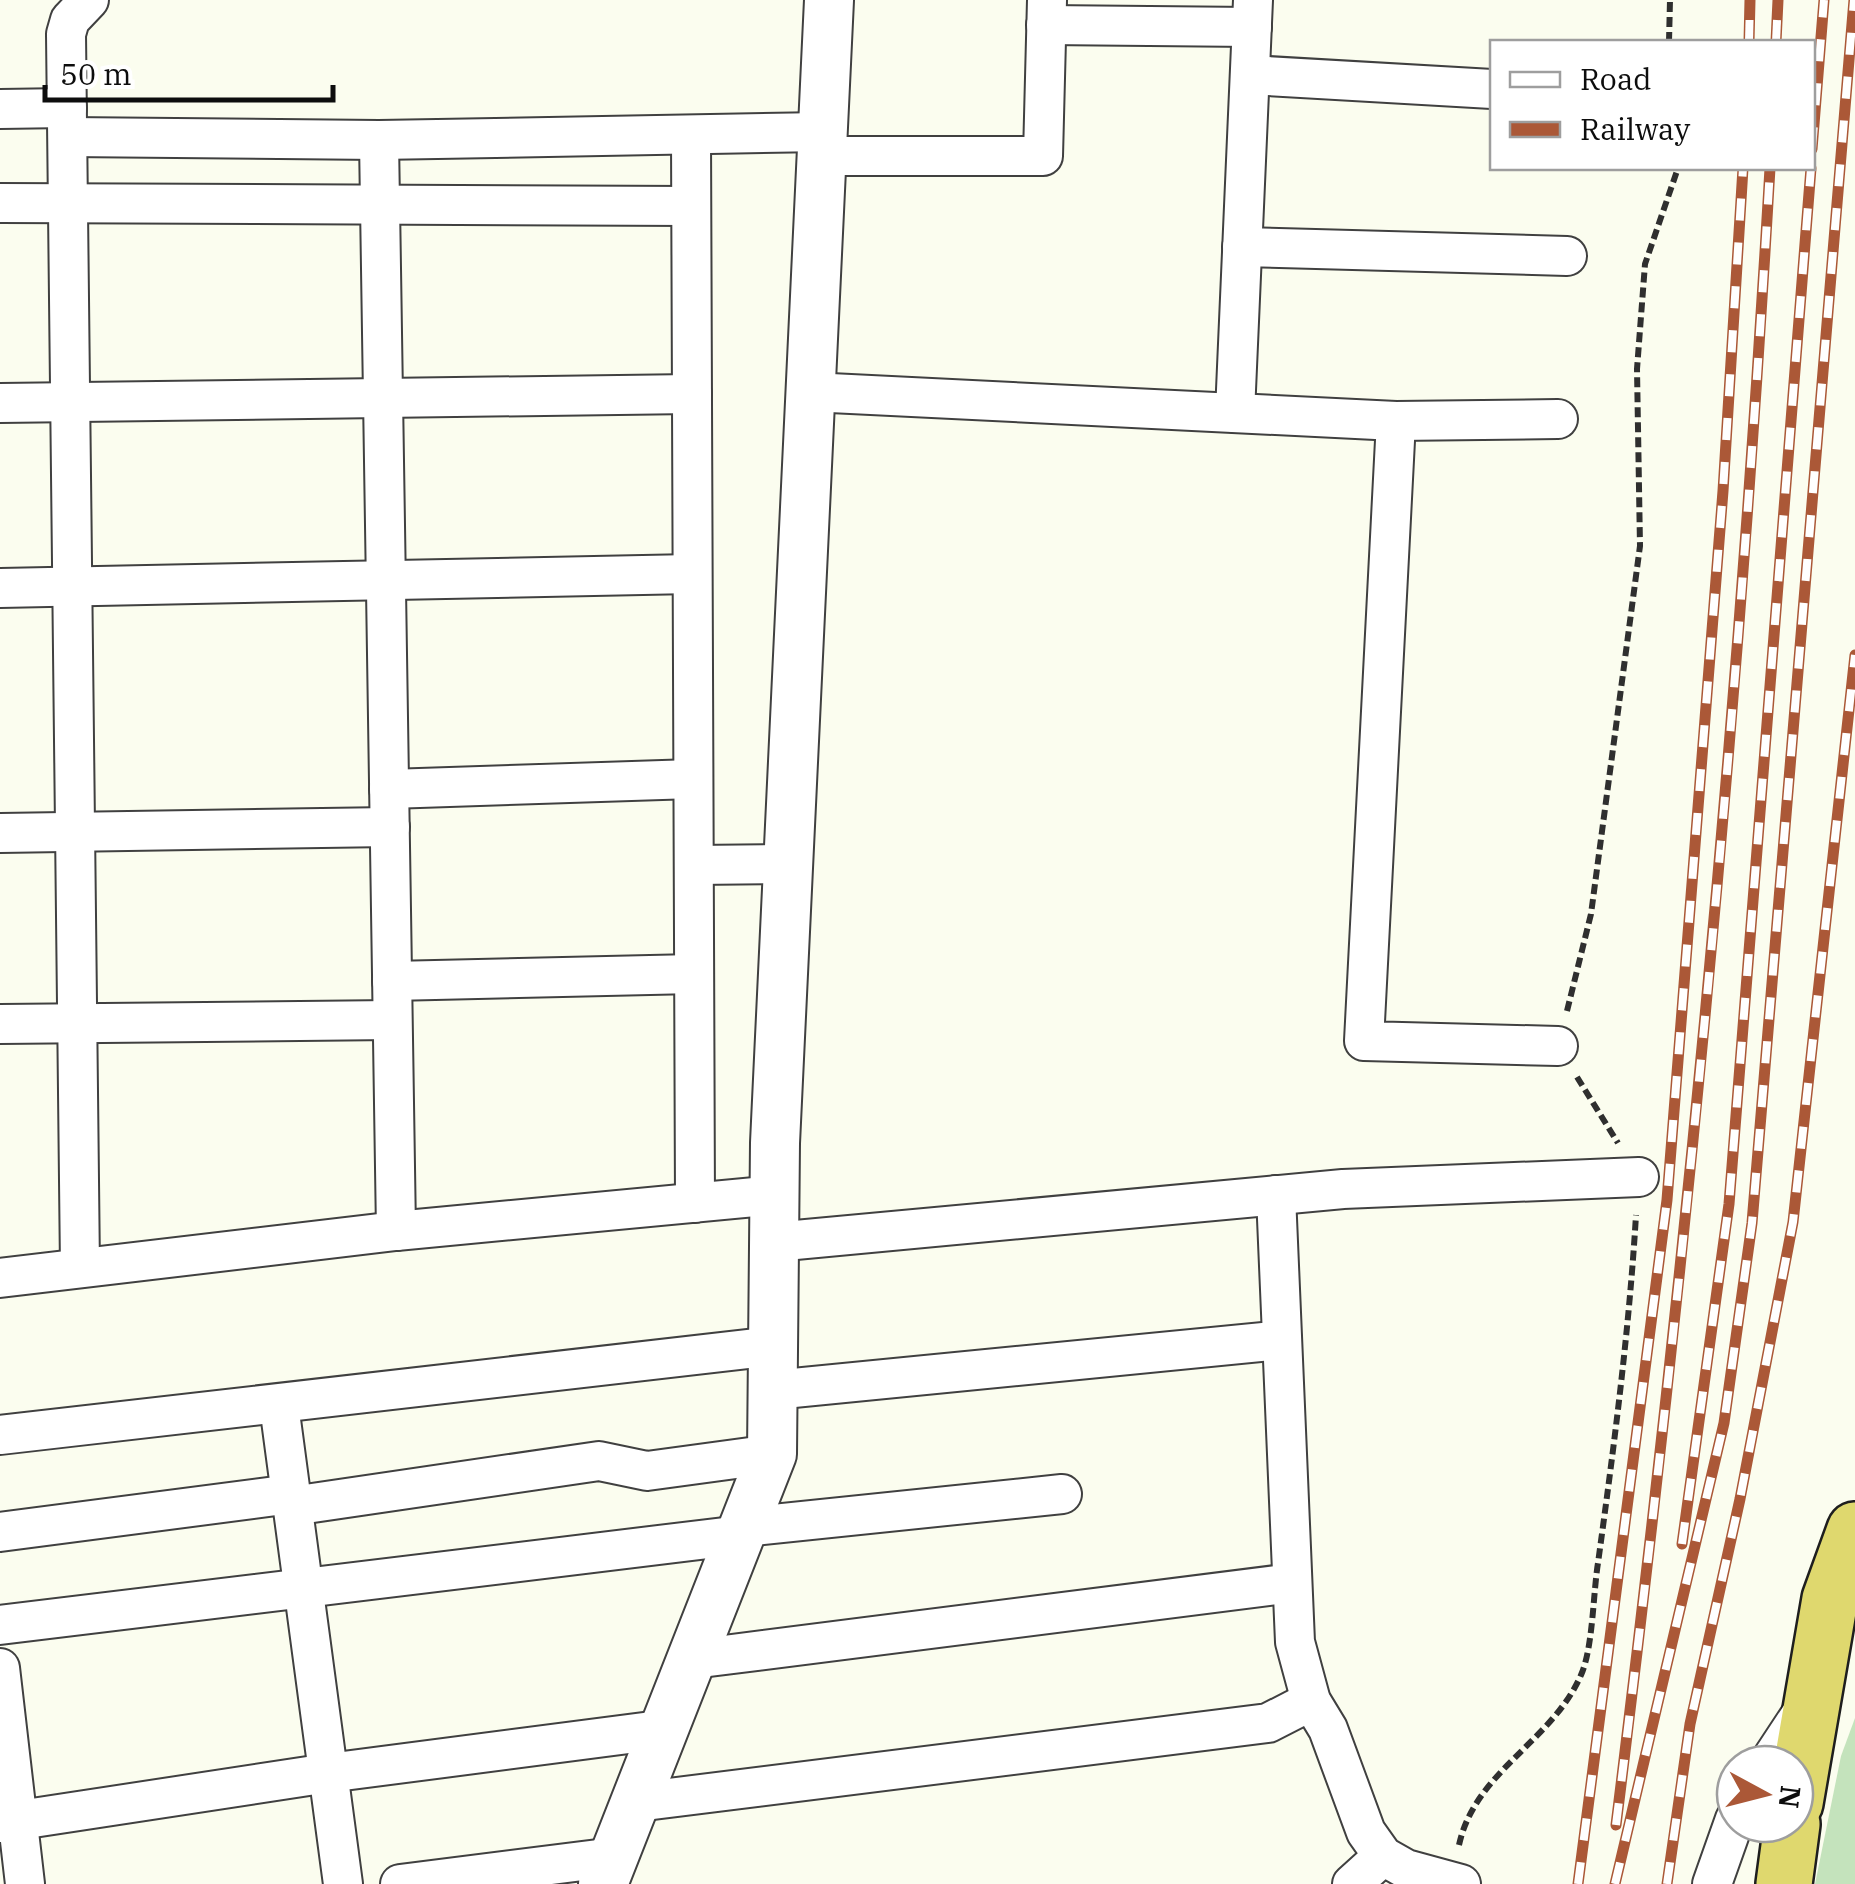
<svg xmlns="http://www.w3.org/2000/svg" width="1855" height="1884" font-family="'IBM Plex Serif',serif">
	<rect width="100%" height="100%" fill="#fbfdef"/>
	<path fill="#c4e3bc" d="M1855,1718V1884H1815L1841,1756Z"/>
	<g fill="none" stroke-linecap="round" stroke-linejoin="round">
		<g stroke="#404040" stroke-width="42">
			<g id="minor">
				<path d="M1046,25L1252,27"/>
				<path d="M1250,75L1492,89"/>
				<path d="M0,109L67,108"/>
				<path d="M691,135L695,1203"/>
				<path d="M68,137L379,140L823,132"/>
				<path d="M379,140L396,1231"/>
				<path d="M821,156H1043L1047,0"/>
				<path d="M0,203L691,206"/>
				<path d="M1242,247L1567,256"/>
				<path d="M810,392L1396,421L1558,419"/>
				<path d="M0,403L692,394"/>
				<path d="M1235,413L1253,0"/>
				<path d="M1396,421L1364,1041L1558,1046"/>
				<path d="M0,588L692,574"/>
				<path d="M389,789L693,779"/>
				<path d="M0,833L390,827"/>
				<path d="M694,865L788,864"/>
				<path d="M392,981L694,974"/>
				<path d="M0,1024L392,1020"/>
				<path d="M1276,1195L1295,1642L1311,1701L1328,1729L1366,1832L1383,1856L1406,1869L1461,1884"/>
				<path d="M774,1242L1343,1189L1639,1177"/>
				<path d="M80,1268L66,34L70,20L89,0"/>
				<path d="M0,1278L396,1231L775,1195"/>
				<path d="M773,1390L1282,1340"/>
				<path d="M279,1405L343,1884"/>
				<path d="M0,1435L773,1346"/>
				<path d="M292,1506L599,1461L647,1471L772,1454"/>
				<path d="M744,1527L1062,1494"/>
				<path d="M0,1532L291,1494"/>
				<path d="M0,1625L741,1535"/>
				<path d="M693,1659L1292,1583"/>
				<path d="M0,1668L25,1884"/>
				<path d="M1768,1764L1805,1708"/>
				<path d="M637,1802L1268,1723L1311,1701"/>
				<path d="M0,1823L328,1773L667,1729"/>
				<path d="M400,1884L614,1857"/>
				<path d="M1352,1884L1383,1856"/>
				<path d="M1712,1884L1735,1819"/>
			</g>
		</g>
		<g stroke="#404040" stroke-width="52">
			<path id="tertiary" d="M603,1884L772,1454L775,1143L829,0"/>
		</g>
		<g stroke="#1e1e1e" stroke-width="60">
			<g id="trunk">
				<path d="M1795,1803L1830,1599L1855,1530"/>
				<path d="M1784,1884L1792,1824"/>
			</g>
		</g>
		<g stroke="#2f2f2f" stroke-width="6" stroke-dasharray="10 5" stroke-linecap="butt">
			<path d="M1669,42L1670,0"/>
			<path d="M1567,1011L1591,914L1640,546L1637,369L1645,264L1678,168"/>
			<path d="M1577,1077L1618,1143"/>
			<path d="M1459,1845C1475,1771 1552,1742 1581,1675C1593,1648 1593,1594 1598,1563C1614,1446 1629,1332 1636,1215"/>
		</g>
		<use href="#minor" stroke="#fff" stroke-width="38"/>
		<use href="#tertiary" stroke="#fff" stroke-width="48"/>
		<use href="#trunk" stroke="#dfd86e" stroke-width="55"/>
		<g stroke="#ab5837" stroke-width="11">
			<g id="rail">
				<path d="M1749,42L1750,0"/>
				<path d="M1776,42L1778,0"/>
				<path d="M1812,149L1824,0"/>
				<path d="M1682,1544L1729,1204L1811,168"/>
				<path d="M1616,1825C1685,1272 1738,724 1770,168"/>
				<path d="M1578,1884L1667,1200L1723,491L1743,168"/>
				<path d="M1615,1884L1724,1423L1752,1223L1854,0"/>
				<path d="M1667,1884L1690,1724L1740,1499L1793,1222L1855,655"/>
			</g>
		</g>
		<use href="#rail" stroke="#fff" stroke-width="8" stroke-dasharray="22" stroke-linecap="butt"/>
	</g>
	<rect x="1490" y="40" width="325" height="130" fill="#ffffff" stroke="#9e9e9e" stroke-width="2.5"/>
	<rect x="1510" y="72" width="50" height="15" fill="#ffffff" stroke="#9e9e9e" stroke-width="2.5"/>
	<text x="1580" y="90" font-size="30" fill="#0d0d0d">Road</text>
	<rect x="1510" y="122" width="50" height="15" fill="#ab5837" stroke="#9e9e9e" stroke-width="2.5"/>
	<text x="1580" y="140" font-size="30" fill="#0d0d0d">Railway</text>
	<g transform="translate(1765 1794) rotate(97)"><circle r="48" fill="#ffffff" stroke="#9e9e9e" stroke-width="2.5"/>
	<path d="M0-8L18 38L0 25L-18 38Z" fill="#ab5837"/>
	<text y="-15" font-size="28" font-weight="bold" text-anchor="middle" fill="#0d0d0d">N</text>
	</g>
	<path d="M45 85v15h288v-15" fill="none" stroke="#0d0d0d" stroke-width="5"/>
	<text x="60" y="85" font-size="30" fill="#0d0d0d" stroke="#ffffff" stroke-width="8" paint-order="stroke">50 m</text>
</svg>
